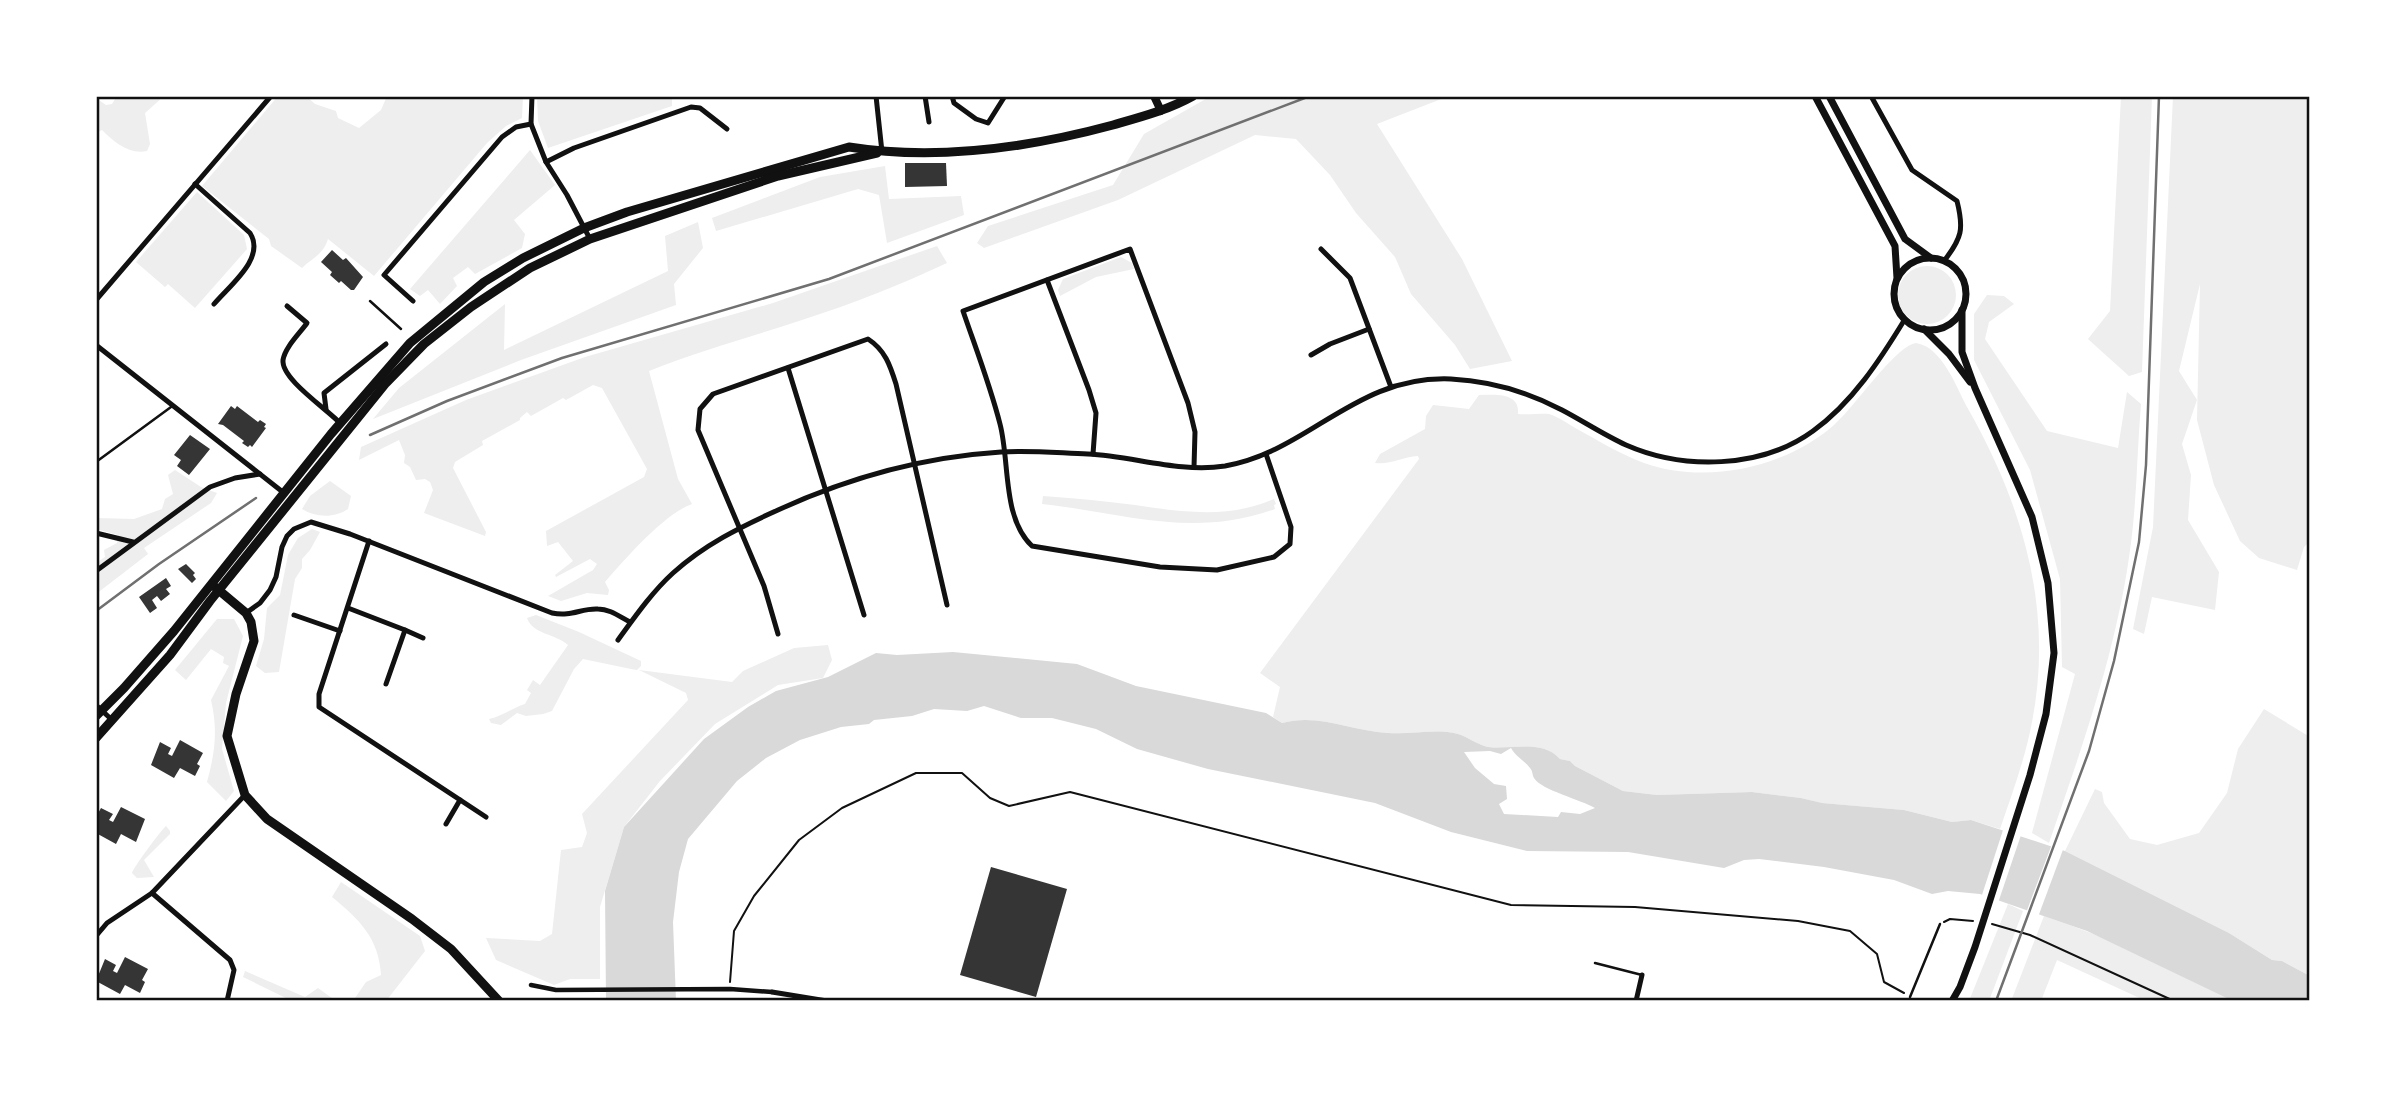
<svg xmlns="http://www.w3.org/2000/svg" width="2406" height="1097" font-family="'Playfair Display',serif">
	<rect width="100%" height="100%" fill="#fff"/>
	<g fill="#eee">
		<path d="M117,96H164L145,113L150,144L147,151C129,155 114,142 102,130L96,133V98L106,105L112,104Z"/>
		<path d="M278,96H306L315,104L336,111L338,118L359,128L381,110L387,96H523L522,118L506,126L487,143L374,276L328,239C323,255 312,258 302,268L271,246L269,239L202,186Z"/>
		<path d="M537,96H672V106L548,148L538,121Z"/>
		<path d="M1211,96H1449L1377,124L1462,259L1512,361L1470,369L1455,345L1411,294L1395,257L1356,213L1330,175L1296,139L1255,135L1118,200L984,248L977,243L988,226L1113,185L1144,134Z"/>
		<path d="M2121,96H2152L2142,372L2129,376L2088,339L2110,311Z"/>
		<path d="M2173,96H2310V541L2304,547L2297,570L2259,558L2240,541L2214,485L2197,420L2200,284L2179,371L2197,400L2182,444L2191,475L2188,520L2219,572L2215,610L2152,597L2144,634L2133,629L2153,527Z"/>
		<path d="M530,150L555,185L514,220L525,234L522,248L475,274L468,267L453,278L457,286L440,304L428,290L420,296L410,289Z"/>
		<path d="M885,166L889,199L961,196L964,215L887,243L879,195L858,189L716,231L712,218L820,177Z"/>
		<path d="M197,192L244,235L247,249L195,308L168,284L165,287L136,262Z"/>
		<path d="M698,222L703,248L674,284L676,305L521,360L373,419L399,388L505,304L504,350L668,271L665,236Z"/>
		<path d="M937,246L947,263C900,285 852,304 802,320C751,337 699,351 649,371L678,479L692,504C664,514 625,559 605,582L609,590L608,595L587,593L561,601L548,596L593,570L597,564L590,559L556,577L555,575L573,561L558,542L547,546L546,531L644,477L647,469L602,388L593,385L566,400L563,398L531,416L527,412L520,418V420L482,441L483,445L455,462L453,468L486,532L485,536L424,513L433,490L430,482L425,479L416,480L410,467L404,463L405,455L399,440L359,460L361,447L466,400L585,357L773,303Z"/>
		<path d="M1121,257L1132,263L1134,269L1096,277L1060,296L1058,290L1063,279Z"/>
		<circle cx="1927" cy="295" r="29"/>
		<path d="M1987,295L2004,296L2014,304L1989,322L1985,339L2047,431L2118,448L2127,392L2141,404C2137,450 2137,497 2131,543C2118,646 2083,745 2049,843L2032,833L2075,674L2062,667L2060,579L2030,470L1974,360V314Z"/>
		<path d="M1916,343C1942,347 1956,386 1967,407C2023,505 2054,610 2032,722C2025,759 2012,794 2000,829L1971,820L1952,822L1904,810L1821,803L1801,798L1752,792L1657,795L1623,791L1575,766L1570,761L1560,759C1542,739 1512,750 1488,747C1478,745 1468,737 1458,734C1436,728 1411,735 1388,733C1351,731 1319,713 1282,723L1273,717L1280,687L1260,673L1419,459L1418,456C1402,457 1390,465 1375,463L1380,454L1425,429L1426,416L1433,405L1469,409L1479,395C1495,395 1520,392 1518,414C1527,415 1545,413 1549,414C1559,417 1568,424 1577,429C1599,441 1620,454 1644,463C1706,485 1785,468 1834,425C1854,408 1895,346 1916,343Z"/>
		<path d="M175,470L201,487L217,493L211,503L144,548L148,554L96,594V563L105,557L104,550L117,543L118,535L96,529V518L134,519L162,509L165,499L173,494L168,475Z"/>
		<path d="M330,481L351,496L348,509C335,518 316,518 302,509L310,496Z"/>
		<path d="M1043,496C1073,498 1104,501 1135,505C1182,512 1229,519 1274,499L1276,504L1274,505L1275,509C1193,539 1124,513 1042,504Z"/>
		<path d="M312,529L320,532L310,550L302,559V568L295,579L279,672L265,673L256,666L264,639L267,608L280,595L288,555L298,538Z"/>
		<path d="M536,615L579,632L641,661V666L637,670L631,669L583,659L574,669L552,711L543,714L526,716L517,713L501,725L491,723L489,719C503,716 512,708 525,704L531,693L527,690L533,680L540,685L568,645C556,634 532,634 527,618Z"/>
		<path d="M217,619H234L243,636L226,703L222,749L234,791L226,801L207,782C215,753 218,730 211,700L229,666L223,663L224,657L211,649L186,680L175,670Z"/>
		<path d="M828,645L832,660L823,678L778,685L715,724L660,781L624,827L600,907V979H570L554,985L496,960L486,938L540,941L552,934L561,850L582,847L587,833L582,814L688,700L686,693L639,670L732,682L743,671L794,648Z"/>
		<path d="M2264,709L2310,737V976L2282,961L2272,960L2229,933L2065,851L2095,789L2102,792L2104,803L2130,839L2157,845L2199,833L2227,793L2238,749Z"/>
		<path d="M166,826L170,831V834L144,860L154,877L137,878L132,873C133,868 162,829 166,826Z"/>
		<path d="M341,882L420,936L425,951L386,1001H353L366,982L381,975C379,938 359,919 332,897Z"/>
		<path d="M2008,904L2023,911L1989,1001H1969Z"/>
		<path d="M2044,916C2109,938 2174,967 2233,1001H2146L2057,960L2041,1001H2011Z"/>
		<path d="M245,971L305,997L318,988L336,1001H292L243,977Z"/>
	</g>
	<path fill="#d9d9d9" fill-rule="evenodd" d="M953,652L1077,664L1136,686L1266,713L1282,723C1319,713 1351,731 1388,733C1411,735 1436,728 1458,734C1468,737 1478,745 1488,747C1512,750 1542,739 1560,759L1570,761L1575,766L1623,791L1657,795L1752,792L1801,798L1822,803L1904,810L1952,822L1971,820L2065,851L2229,933L2272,960L2282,961L2310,976V1001H2233L2087,931L1980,894L1948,891L1932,894L1894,880L1824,867L1759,859L1744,860L1724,868L1628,852L1527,851L1451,832L1375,803L1208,769L1137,749L1096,729L1052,718H1021L984,706L967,711L934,709L912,716L874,720L869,724L841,727L800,740L766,758L737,781L688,839L679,872L673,922L676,1001H606L605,891L624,827L704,739L748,707L776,691L828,677L876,653L897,655ZM1511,748C1516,757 1524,760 1530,768C1533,771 1532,775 1534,778C1541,790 1582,800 1595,808L1580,814L1561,812L1558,817L1504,814L1499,804L1507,799L1506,786L1494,784L1475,768L1464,752L1490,751L1501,754Z"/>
	<g fill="#fff">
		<path d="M2004,827L2022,832L1998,903L1981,898Z"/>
		<path d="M2052,844L2064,847L2038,917L2026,913Z"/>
	</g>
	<g fill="#353535">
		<path d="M905,163H946L947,186L905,187Z"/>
		<path d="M332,250L343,260L346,258L363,277L354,290H351L341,281L339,283L330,275L332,272L321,262Z"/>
		<path d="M231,406L235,409L237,406L258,422L260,420L266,424L264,427L266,428L252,447L250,445L248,447L242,443L244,441L223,425L218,424Z"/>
		<path d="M190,435L210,449L189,475L177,466L181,460L174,455Z"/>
		<path d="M186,564L195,573L193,575L196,579L192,583L178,569Z"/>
		<path d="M166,578L171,586L166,589L170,594L161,601L157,596L152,600L157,608L150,613L139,597Z"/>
		<path d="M180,740L203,753L197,764L200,766L195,776L180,768L174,778L151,765L160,742L171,748L168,754L172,756Z"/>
		<path d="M121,807L145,819L136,842L121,834L116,844L96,833L98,820L96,817L101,808L113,814L109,820L113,822Z"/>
		<path d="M991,867L1067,889L1036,997L960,975Z"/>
		<path d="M125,957L148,969L142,980L145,982L140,993L125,985L120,994L96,981L105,959L116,965L113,971L117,973Z"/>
	</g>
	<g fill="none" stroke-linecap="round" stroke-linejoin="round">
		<g stroke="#111" stroke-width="2">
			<path d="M1944,922L1950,919L1973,921"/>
			<path d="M1992,924L2030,935L2174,1001"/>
			<path d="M730,982L734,931L754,896L799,840L842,808L916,773H962L990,798L1009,806L1070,792L1511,905L1635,907L1798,921L1850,931L1877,954L1884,982L1904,993"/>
		</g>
		<g stroke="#111" stroke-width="2.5">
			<path d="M370,301L401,329"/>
			<path d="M96,462L171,407"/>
			<path d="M1595,963L1642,975"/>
			<path d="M1910,997L1940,924"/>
		</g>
		<path stroke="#111" stroke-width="4.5" d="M531,985L556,990L730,989L772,992"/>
		<g stroke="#111" stroke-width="5">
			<path d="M532,96L531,124L546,162L567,195L590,239"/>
			<path d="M876,96L882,152"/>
			<path d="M925,96L929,122"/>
			<path d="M952,96L954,103L976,119L988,123L1005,96"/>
			<path d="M1871,96L1912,170L1957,201C1964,229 1962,238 1944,261"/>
			<path d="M546,162L574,148L691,107L700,108L727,129"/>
			<path d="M195,184L250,233C266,258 230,285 214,304"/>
			<path d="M1321,249L1350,278L1391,387"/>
			<path d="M1047,280L1089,390L1096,413L1093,454"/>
			<path d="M96,300L271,96"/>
			<path d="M413,301L384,275L502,137L516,127L531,124"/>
			<path d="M287,306L307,323C300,333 285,347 283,360C281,379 327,409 341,424"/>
			<path d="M96,345L284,493"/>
			<path d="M1311,355L1330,344L1369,329"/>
			<path d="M788,368L864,615"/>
			<path d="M326,409L324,393L386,344"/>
			<path d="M1194,467L1195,432L1188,403L1130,249L963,311C976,349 990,385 1000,424C1010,462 1002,518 1032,546L1160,567L1217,570L1274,557L1290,544L1291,527L1266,454"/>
			<path d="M96,533L133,542"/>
			<path d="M369,541L319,694V707L486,817"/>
			<path d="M96,571L210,487L235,478L260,474"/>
			<path d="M348,608L405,630L386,684"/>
			<path d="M246,613L260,603L270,590L276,577L282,547L287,536L294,529L311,522L350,534L552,613C572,617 581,608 598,609C610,609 620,617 630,622"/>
			<path d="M294,615L340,631"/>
			<path d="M405,630L423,638"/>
			<path d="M778,634L764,586L698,430L700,409L713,394L868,339C885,350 890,365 896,384L947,605"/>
			<path d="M618,640C634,618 652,592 673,573C704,545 740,527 778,510C850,477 922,457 1001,452C1029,450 1059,453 1088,454C1133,456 1179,473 1225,466C1310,451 1355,375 1451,379C1490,381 1528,392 1562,410C1583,421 1604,435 1626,445C1683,470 1761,469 1813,431C1852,403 1880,360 1905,319"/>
			<path d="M96,705L112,720"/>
			<path d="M446,824L460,800"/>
			<path d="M152,893L230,960L234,970L227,1001"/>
			<path d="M96,936L107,923L152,893L245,795"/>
			<path d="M772,992L827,1001"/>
			<path d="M1636,1001L1642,975"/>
		</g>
		<g stroke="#111" stroke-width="7">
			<path d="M1815,96L1895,246L1897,278"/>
			<path d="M1829,96L1905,239L1931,258"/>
			<circle cx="1930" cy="294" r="36"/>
			<path d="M1924,329L1949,354L1970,382"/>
			<path d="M1952,1001L1960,987L1975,947L2030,775L2046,714L2054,653L2048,583L2032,517L1975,388L1962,352V310"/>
		</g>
		<path stroke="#111" stroke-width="8" d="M1154,96L1161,111"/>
		<g stroke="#111" stroke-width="9">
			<path d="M215,587L246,613L251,622L254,641L236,694L227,736L245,795L267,819L412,919L451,949L499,1001"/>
			<path d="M96,716L124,688L174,631L331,434L410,343L484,282L523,258L584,228L627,212L849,147C937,161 1028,148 1113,125C1141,117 1168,110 1193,96"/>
			<path d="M96,738L170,655L210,601L386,383L424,344L471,307L530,268L590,239L778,176L877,153"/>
		</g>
		<g stroke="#707070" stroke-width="2.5">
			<path d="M370,435L447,401L562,358L829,279L1310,96"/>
			<path d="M96,611L159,564L256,498"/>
			<path d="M1996,1001L2089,751L2114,661L2139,542L2146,465L2159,96"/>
		</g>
	</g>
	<rect width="2406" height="1097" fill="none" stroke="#ffffff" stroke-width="196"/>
	<rect x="98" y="98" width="2210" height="901" fill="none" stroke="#111" stroke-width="2.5"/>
</svg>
